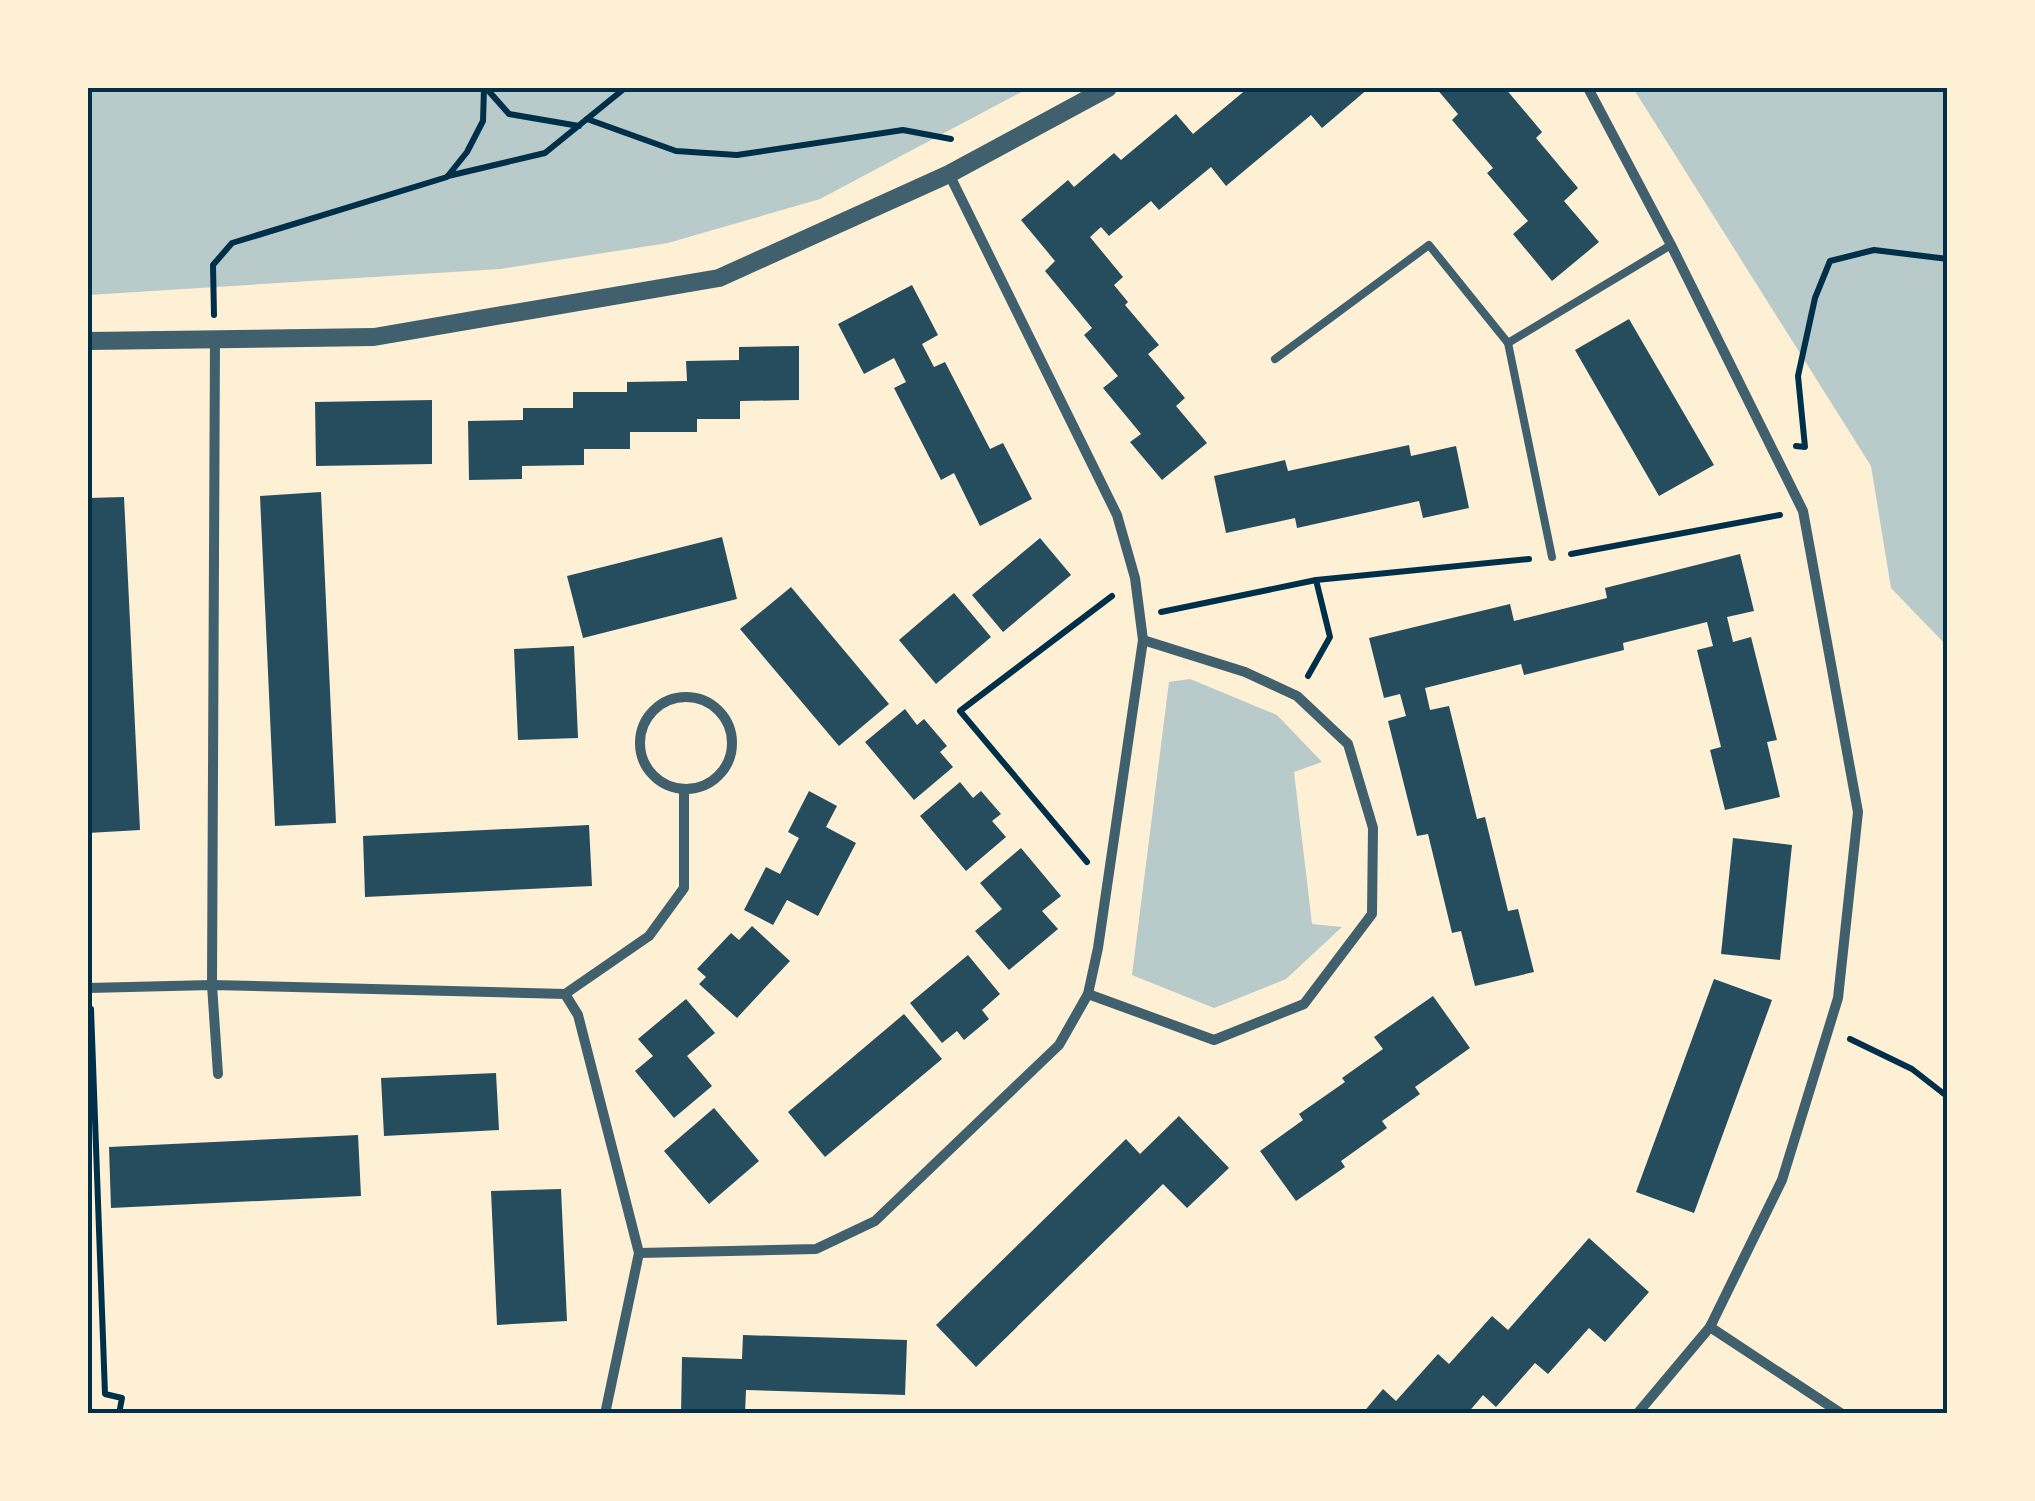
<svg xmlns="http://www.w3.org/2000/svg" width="2035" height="1501" font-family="Helvetica,sans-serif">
	<rect width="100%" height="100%" fill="#fdf0d5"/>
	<g fill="#b9caca">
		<path d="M88,88H1029L820,199L668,243L500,269L88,295Z"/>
		<path d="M1633,88H1947V646L1891,588L1871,466Z"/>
		<path d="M1190,679L1277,715L1322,762L1294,772L1312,924L1342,927L1286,979L1214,1008L1132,975L1169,682Z"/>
	</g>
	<g fill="#264d5e">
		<path d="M1248,88H1369L1322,128L1311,115L1226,186L1211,167L1159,210L1151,201L1109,236L1101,227L1090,237L1123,277L1114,285L1128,302L1125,305L1159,345L1148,354L1185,398L1176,406L1207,443L1162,480L1130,442L1141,434L1103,388L1118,376L1084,335L1092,328L1045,271L1055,261L1021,220L1068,180L1074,187L1114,153L1121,160L1176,114L1193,134Z"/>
		<path d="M1436,88H1505L1542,132L1536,138L1578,188L1564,201L1599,242L1552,281L1513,234L1528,221L1487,173L1493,168L1452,120L1458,114Z"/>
		<path d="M912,285L938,335L922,344L934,367L945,362L990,449L1003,443L1032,499L980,526L954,473L941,480L894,388L906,382L894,358L864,374L838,324Z"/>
		<path d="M1629,319L1714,465L1659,496L1575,350Z"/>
		<path d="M799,346V400L740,401V419H697V432H630V449H584V465L522,466V479L469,480L468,421L523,420V408H573V392H627V382L687,381L686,361L739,360V347Z"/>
		<path d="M432,400V464L316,466L315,402Z"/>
		<path d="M1409,445L1411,456L1456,446L1469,508L1423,518L1419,501L1297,528L1295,518L1226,533L1214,476L1285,460L1288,471Z"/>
		<path d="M321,492L336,823L275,826L260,496Z"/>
		<path d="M124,497L140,830L88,833V498Z"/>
		<path d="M722,537L737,599L583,638L567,576Z"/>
		<path d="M1040,538L1071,575L1003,632L972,595Z"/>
		<path d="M1740,554L1754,611L1727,617L1733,642L1751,637L1777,740L1767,742L1780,797L1725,810L1710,750L1721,747L1697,650L1713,646L1707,622L1623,643L1624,650L1524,675L1521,664L1425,688L1430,710L1449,706L1477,819L1485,817L1508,911L1518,909L1534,972L1475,986L1461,931L1452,933L1428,834L1417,836L1388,721L1406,716L1400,694L1384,698L1369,638L1510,604L1514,621L1607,598L1605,588Z"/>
		<path d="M791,587L889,704L839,746L740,629Z"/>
		<path d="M954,593L991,637L936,684L899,640Z"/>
		<path d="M574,646L578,738L518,740L514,649Z"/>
		<path d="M905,709L917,725L924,719L947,746L940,752L953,767L914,800L865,742Z"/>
		<path d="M960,782L973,798L981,791L1001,814L992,821L1006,837L966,871L920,816Z"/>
		<path d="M809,791L837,806L826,827L856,843L818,916L787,900L773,925L744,910L766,867L780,874L799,838L788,832Z"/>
		<path d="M589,825L592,886L365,897L363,836Z"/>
		<path d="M1733,838L1792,845L1780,960L1721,954Z"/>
		<path d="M1021,848L1061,896L1042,911L1058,929L1009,970L975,931L1002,909L980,883Z"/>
		<path d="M752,926L790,961L737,1018L699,984L706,977L697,969L731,933L739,940Z"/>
		<path d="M968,955L1000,994L982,1010L989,1019L964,1040L957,1031L942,1043L910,1003Z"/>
		<path d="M1714,979L1772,1000L1694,1213L1636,1192Z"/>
		<path d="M1433,996L1470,1048L1415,1087L1420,1094L1382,1121L1387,1128L1341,1161L1345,1167L1296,1201L1260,1151L1303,1120L1299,1114L1345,1082L1342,1078L1383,1049L1374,1037Z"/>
		<path d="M686,999L715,1033L687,1056L712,1086L674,1118L635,1071L653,1056L638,1039Z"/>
		<path d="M904,1014L942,1059L825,1157L788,1112Z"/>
		<path d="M496,1073L499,1130L384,1136L381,1078Z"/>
		<path d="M714,1108L759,1161L709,1204L664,1151Z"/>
		<path d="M1179,1116L1229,1168L1187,1208L1163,1184L976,1367L936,1325L1126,1139L1140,1154Z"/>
		<path d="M358,1135L361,1196L111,1208L109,1147Z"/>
		<path d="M561,1189L567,1321L497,1325L491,1191Z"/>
		<path d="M1589,1238L1649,1292L1605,1342L1589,1328L1548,1374L1535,1363L1496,1407L1483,1395L1467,1414H1362L1383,1389L1396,1401L1438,1354L1449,1364L1492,1316L1508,1330Z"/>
		<path d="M743,1335L907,1340L905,1395L746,1390L745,1414H681L682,1357L742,1359Z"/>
	</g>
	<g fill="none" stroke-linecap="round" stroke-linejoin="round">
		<g stroke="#003049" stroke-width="6">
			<path d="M486,88L509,114L579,126"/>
			<path d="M587,119L676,151L737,155L903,130L951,139"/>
			<path d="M448,176L545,153L625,88"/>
			<path d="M214,315L213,265L232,243L447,177L467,152L483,121L484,88"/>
			<path d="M1796,446L1805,447L1798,376L1815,298L1830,261L1874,250L1948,259"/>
			<path d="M1571,554L1780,515"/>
			<path d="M1161,612L1316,580L1529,559"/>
			<path d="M1308,676L1330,637L1316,580"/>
			<path d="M1087,862L960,711L1112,596"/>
			<path d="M91,1009L105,1394L122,1398L119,1414"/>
			<path d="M1850,1039L1912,1069L1948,1097"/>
		</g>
		<g stroke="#3f606c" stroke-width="8">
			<path d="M1508,343L1671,245"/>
			<path d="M1275,359L1429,245L1508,343L1552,557"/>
		</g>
		<g stroke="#3f606c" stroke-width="10">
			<path d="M1588,88L1671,245L1803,511L1858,812L1838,998L1782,1180L1710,1327L1637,1414"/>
			<path d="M215,338L212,985L218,1074"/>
			<circle cx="686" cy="743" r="46"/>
			<path d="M88,988L212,985L565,994L578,1015L639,1253L605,1414"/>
			<path d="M565,994L649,936L684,888V790"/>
			<path d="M1088,994L1214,1040L1304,1004L1372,914L1373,828L1348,744L1297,696L1245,672L1143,640"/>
			<path d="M639,1253L816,1249L875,1221L1059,1045L1088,994L1098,948L1143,640L1135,578L1117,515L949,174"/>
			<path d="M1710,1327L1842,1414"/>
		</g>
		<path stroke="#3f606c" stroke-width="18" d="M88,341L374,337L719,278L949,174L1108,88"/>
	</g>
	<rect width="2035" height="1501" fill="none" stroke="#fdf0d5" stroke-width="180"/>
	<rect x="90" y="90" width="1855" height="1321" fill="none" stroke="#003049" stroke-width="4"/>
</svg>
